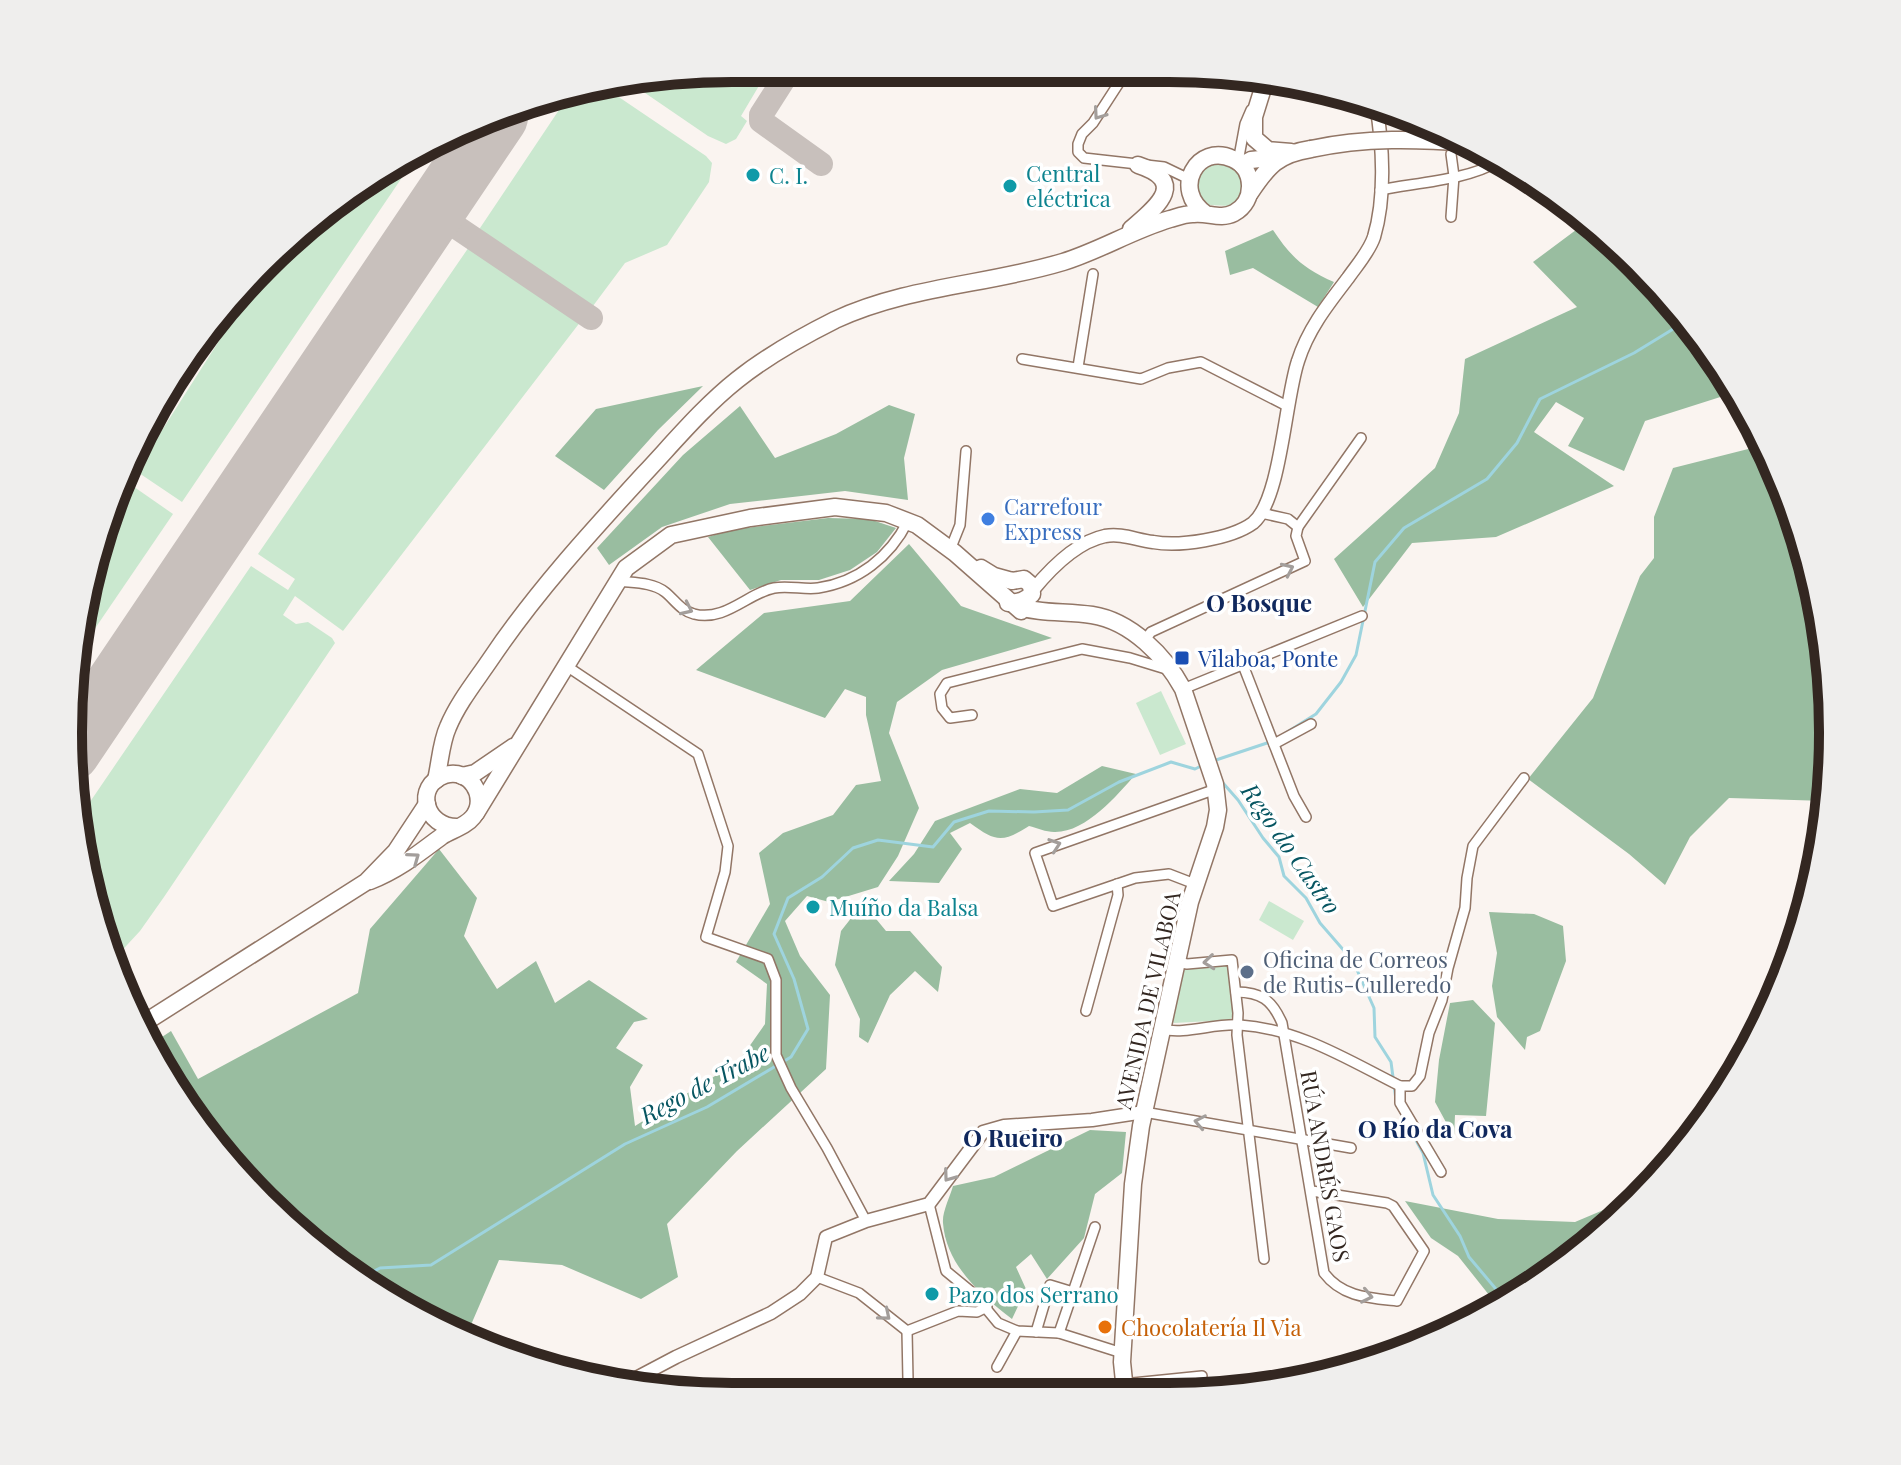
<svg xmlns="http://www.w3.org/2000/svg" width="1901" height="1465" font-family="'Playfair Display',serif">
	<rect width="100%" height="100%" fill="#faf4f0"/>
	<g fill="#cae8cf">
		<path d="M733,68H759L763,79L741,116L747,121L736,139L726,144L708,136L629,82Z"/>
		<path d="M601,85L706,156L712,163L709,182L667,245L625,263L590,310L476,234L573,89Z"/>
		<path d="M422,148L182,502L136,471L240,308L279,256L284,247L400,157Z"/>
		<path d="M1210,161L1238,167L1244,186L1239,198L1229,206L1209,205L1198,194L1196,179Z"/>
		<path d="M471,244L581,321L343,631L295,596L283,615L296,624L308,622L332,638L335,643L164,897L140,931L115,958L91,905L79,818L251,566L288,590L295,579L258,554Z"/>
		<path d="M127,482L173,514L79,652L91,561L117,498Z"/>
		<path d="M1161,691L1186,744L1160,755L1136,703Z"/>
		<path d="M1269,901L1304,921L1293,940L1259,920Z"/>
		<path d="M1223,964L1230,967L1235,1012L1230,1020L1174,1023L1169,1016L1184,970Z"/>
	</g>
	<g fill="#99bda0">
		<path d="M1588,221L1721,364L1736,392L1645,421L1624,471L1568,446L1584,418L1556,402L1534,432L1614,486L1496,537L1412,543L1363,607L1334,559L1435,468L1459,413L1465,359L1577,307L1533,262Z"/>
		<path d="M1273,230C1291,257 1304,269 1334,282L1318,307L1253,268L1230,275L1225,251Z"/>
		<path d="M703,386L658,430L604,490L555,456L596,409Z"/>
		<path d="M889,405L915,414L904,458L908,500L845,491L730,504L662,527L609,565L597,548L683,455L740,406L775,458L836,434Z"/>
		<path d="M1764,445L1783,479L1820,603L1833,733L1826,801L1729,798L1690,837L1665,885L1629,854L1528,779L1593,698L1640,576L1654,558V517L1673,468Z"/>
		<path d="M828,518L869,519L896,528L877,552L850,570L819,580H781L750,590L708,537L730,530Z"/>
		<path d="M909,544L961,606L1052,638L942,670L897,702L889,733L919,808L898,856L878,887L829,902L807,896L785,921L800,956L830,995L826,1069L737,1151L667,1224L678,1277L641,1299L562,1265L499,1260L467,1334L459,1336L364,1285L263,1203L180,1101L153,1043L171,1031L198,1079L358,993L370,929L439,849L477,898L464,936L497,989L536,961L555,1003L589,980L648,1019L634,1022L616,1048L643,1065L630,1087L635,1126L739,1061L765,1024L767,984L736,962L770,904L759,853L783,833L833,815L856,785L881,781L866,715V697L845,689L825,718L696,670L764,613L850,601Z"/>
		<path d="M1102,766L1136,774C1117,795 1086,833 1054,832C1046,832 1037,828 1029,826C1002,843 996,842 970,823L950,833L962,849L939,883L889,881L914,854L935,821L1020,789L1057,793Z"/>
		<path d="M863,903L886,931H910L942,967L938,992L915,971L890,995L868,1043L859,1037L860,1019L835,965L841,931Z"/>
		<path d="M1489,912L1534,914L1563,926L1566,961L1540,1031L1527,1037L1525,1050L1497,1017L1492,986L1497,953Z"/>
		<path d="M1800,928L1782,987L1741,1062L1788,931Z"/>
		<path d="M1473,1000L1495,1023L1486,1116L1455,1115L1454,1137L1435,1102L1439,1060L1450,1003Z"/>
		<path d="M1090,1130L1126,1132L1122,1173L1095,1194L1084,1238L1047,1279L1031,1254L1016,1267L1026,1289L1012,1319C981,1295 946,1265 943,1223C942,1212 950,1197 953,1186L994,1177Z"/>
		<path d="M1646,1192L1638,1203L1537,1285L1497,1305L1458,1256L1431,1238L1405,1201L1498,1219L1575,1222Z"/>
	</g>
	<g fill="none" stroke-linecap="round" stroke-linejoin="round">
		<g stroke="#9ed4de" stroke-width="3">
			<path d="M1284,734L1316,714L1341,682L1356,655L1375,562L1404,528L1487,479L1517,443L1540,399L1634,353L1683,323"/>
			<path d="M1213,761L1270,742"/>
			<path d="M1223,783L1238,800L1263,838L1279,857L1284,876L1306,898L1320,923L1353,961L1374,1008L1375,1037L1391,1062L1396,1100"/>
			<path d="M1400,1111L1423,1153L1433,1195L1460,1236L1469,1257L1506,1301"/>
			<path d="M357,1280L380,1268L431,1265L625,1144L707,1107L791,1057L808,1029L794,979L774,934L788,898L822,877L853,848L878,840L933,847L954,822L989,811L1034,812L1068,810L1119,782L1171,762L1195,769L1203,765"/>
		</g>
		<g stroke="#c8c0bc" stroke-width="24">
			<path d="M791,68L761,115V121L821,164"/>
			<path d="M434,212L591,318"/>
		</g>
		<path stroke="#c8c0bc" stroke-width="60" d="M70,752L498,117"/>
		<g stroke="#927666" stroke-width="12">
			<g id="minor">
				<path d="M1128,69L1093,123L1082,134L1078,144V152L1084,158L1164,167L1189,179"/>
				<path d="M1238,162L1245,124L1251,110"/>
				<path d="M1380,190C1414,183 1468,180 1497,162"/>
				<path d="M1451,217L1454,176L1451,154"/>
				<path d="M1022,359L1141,379L1168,368L1201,362L1287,406"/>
				<path d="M1078,367L1093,274"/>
				<path d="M1298,527L1361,438"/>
				<path d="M952,545L960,525L966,451"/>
				<path d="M618,581C633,583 652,582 665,592C675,600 681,611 694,614C725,622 748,593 774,588C788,585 804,590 818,588C858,582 890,557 908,521"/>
				<path d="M1144,641L1151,632L1305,561L1296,536L1298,527L1288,519L1261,513"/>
				<path d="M565,665L698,754L728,846L725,872L706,937L768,959L776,980V1055L791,1088L827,1148L866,1221"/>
				<path d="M1243,665L1294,796L1306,817"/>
				<path d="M1183,689L1362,616"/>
				<path d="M972,715L950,718L942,708L940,694L947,683L1082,649L1130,658L1166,669"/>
				<path d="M1274,744L1311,724"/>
				<path d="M1195,884L1169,874L1135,878L1053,906L1035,853L1216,789"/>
				<path d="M1177,962L1187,964L1232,960L1238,1013L1237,1035L1264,1259"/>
				<path d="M1236,992C1261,992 1272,1000 1282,1023L1324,1273C1342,1297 1369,1298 1397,1301L1424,1251L1393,1206L1387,1203L1312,1191"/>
				<path d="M1086,1011L1118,895L1117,884"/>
				<path d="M1161,1029C1187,1035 1213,1023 1240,1025C1300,1029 1348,1060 1400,1086H1412L1420,1076L1429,1033L1442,1000L1448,968L1465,908L1467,878L1473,846L1524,778"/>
				<path d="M1400,1086V1103L1441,1172"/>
				<path d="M1144,1112L1351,1148"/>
				<path d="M929,1204L946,1271L974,1294L998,1323L1017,1331L1059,1333L1122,1353"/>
				<path d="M817,1277L859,1293L907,1331L958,1311L977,1312L987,1307"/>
				<path d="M1073,1292L1095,1227"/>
				<path d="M1036,1332L1050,1285L1073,1292L1059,1333"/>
				<path d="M997,1367L1017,1331"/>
				<path d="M1123,1384L1202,1376"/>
				<path d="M905,1391L908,1380L907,1331"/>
			</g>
		</g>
		<g stroke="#927666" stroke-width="15">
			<g id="tertiary">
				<path d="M1033,590C1051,568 1076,542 1105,536C1122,533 1136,540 1153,542C1179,547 1231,539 1253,523C1281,500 1285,399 1298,361C1308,329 1328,304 1348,278C1357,265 1369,252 1374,237C1386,197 1383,145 1376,104"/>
				<path d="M623,1385L676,1357L771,1313L800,1294L817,1277L826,1237L866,1221L929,1204L983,1132L1004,1126L1092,1120L1144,1112"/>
			</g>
		</g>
		<g stroke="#927666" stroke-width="19">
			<g id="trunk">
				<path d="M1263,88L1254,117V138L1268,150L1291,152"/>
				<path d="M1242,165L1251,160L1280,157"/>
				<path d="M1250,193C1268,166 1278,154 1311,149"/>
				<path d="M1131,229C1155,208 1190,182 1138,165"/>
				<path d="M981,568L994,576L1012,581L1024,579L1031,585L1032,594C1024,602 1018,602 1008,603"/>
				<path d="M1016,606C1041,614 1067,611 1092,615C1131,621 1165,656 1183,689L1215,784L1218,810L1215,827L1190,902L1141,1126L1133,1184L1122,1362L1125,1391"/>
				<path d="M462,776L475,773L513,747"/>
				<path d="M436,780C440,763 441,742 448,727C458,703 475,682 490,660C535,593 589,534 644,474C674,442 703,407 737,380C767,356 801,337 835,320C908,286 987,285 1063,262C1099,251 1133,230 1170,219C1177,217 1185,214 1193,214C1208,212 1220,220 1234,213C1256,201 1255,169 1233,159C1197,142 1171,190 1206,214"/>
				<path d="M476,813L626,568L671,535L750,518L835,507L886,513L917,525L955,553L1021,611"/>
				<path d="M370,881C398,870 418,854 442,836C452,830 466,826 473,817C489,797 469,767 445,775C413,786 425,828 458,827"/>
				<path d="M144,1023L366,882L396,851L427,804"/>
			</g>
		</g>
		<use href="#minor" stroke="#fff" stroke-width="9"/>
		<use href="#tertiary" stroke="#fff" stroke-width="12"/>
		<use href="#trunk" stroke="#fff" stroke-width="16"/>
		<g stroke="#927666" stroke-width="19" stroke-linecap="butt">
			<path id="trunk-bridge" d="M1311,149C1366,137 1417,139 1473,143"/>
		</g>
		<use href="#trunk-bridge" stroke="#fff" stroke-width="16"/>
	</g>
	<defs><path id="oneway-chevron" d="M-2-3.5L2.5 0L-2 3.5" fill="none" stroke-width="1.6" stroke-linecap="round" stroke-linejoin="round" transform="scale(2)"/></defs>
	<g stroke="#a39e9b">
		<use href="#oneway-chevron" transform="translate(1099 114) rotate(125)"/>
		<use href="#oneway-chevron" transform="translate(1288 569) rotate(-25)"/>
		<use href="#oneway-chevron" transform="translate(687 609) rotate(25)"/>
		<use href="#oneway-chevron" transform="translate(1055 845) rotate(-19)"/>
		<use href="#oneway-chevron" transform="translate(414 858) rotate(-36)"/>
		<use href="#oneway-chevron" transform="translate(1209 962) rotate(174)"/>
		<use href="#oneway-chevron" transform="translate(1200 1122) rotate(-169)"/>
		<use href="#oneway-chevron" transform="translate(949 1176) rotate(126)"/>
		<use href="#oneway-chevron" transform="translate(1367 1296) rotate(12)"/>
		<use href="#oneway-chevron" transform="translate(885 1315) rotate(40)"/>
	</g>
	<g fill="#0f9aa8" stroke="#fff" stroke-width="3">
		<circle cx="753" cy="175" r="8"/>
		<circle cx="1010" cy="186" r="8"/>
		<circle cx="813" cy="907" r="8"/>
		<circle cx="932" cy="1294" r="8"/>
	</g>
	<circle fill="#3f7fe0" stroke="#fff" stroke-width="3" cx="988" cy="519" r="8"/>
	<rect fill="#1a4fb4" stroke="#fff" stroke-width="3" x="1174" y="650" width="16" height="16" rx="4"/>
	<circle fill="#5c6f8a" stroke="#fff" stroke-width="3" cx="1247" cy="972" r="8"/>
	<circle fill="#e8710a" stroke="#fff" stroke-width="3" cx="1105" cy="1327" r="8"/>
	<g text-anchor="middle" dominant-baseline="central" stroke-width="7" stroke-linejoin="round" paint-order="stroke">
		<g font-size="22" fill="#0d838f" stroke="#fff" text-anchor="start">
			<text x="1026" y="173">Central<tspan x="1026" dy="25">eléctrica</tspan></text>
			<text x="769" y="175">C. I.</text>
			<text x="829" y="907">Muíño da Balsa</text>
			<text x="948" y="1294">Pazo dos Serrano</text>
		</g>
		<g font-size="22" fill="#366cbe" stroke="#fff" text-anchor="start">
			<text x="1004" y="506">Carrefour<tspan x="1004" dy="25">Express</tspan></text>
		</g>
		<g font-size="22" fill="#164399" stroke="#fff" text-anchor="start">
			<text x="1198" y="658">Vilaboa, Ponte</text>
		</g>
		<g font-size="22" fill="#4e5e75" stroke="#fff" text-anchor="start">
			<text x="1263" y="959">Oficina de Correos<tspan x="1263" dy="25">de Rutis-Culleredo</tspan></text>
		</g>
		<g font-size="22" fill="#332721" stroke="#fff">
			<text transform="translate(1147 1000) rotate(-77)">AVENIDA DE VILABOA</text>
			<text transform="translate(1326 1166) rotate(80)">RÚA ANDRÉS GAOS</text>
		</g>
		<g font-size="22" fill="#c56008" stroke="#fff" text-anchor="start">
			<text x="1121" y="1327">Chocolatería Il Via</text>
		</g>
		<g font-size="24" font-weight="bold" fill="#10285d" stroke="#fff">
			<text x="1259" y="602">O Bosque</text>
			<text x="1435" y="1128">O Río da Cova</text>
			<text x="1013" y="1137">O Rueiro</text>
		</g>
		<g font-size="24" font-style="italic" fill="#065561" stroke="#fff">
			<text transform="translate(1292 848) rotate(55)">Rego do Castro</text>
			<text transform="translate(704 1083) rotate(-28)">Rego de Trabe</text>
		</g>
	</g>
	<path d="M0 0H1901V1465H0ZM732 82H1169A650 650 0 0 1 1819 732V733A650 650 0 0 1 1169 1383H732A650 650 0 0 1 82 733V732A650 650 0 0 1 732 82Z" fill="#efeeed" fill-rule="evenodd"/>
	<path fill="none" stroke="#332721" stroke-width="10" d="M732 82H1169A650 650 0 0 1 1819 732V733A650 650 0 0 1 1169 1383H732A650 650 0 0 1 82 733V732A650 650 0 0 1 732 82Z"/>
</svg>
